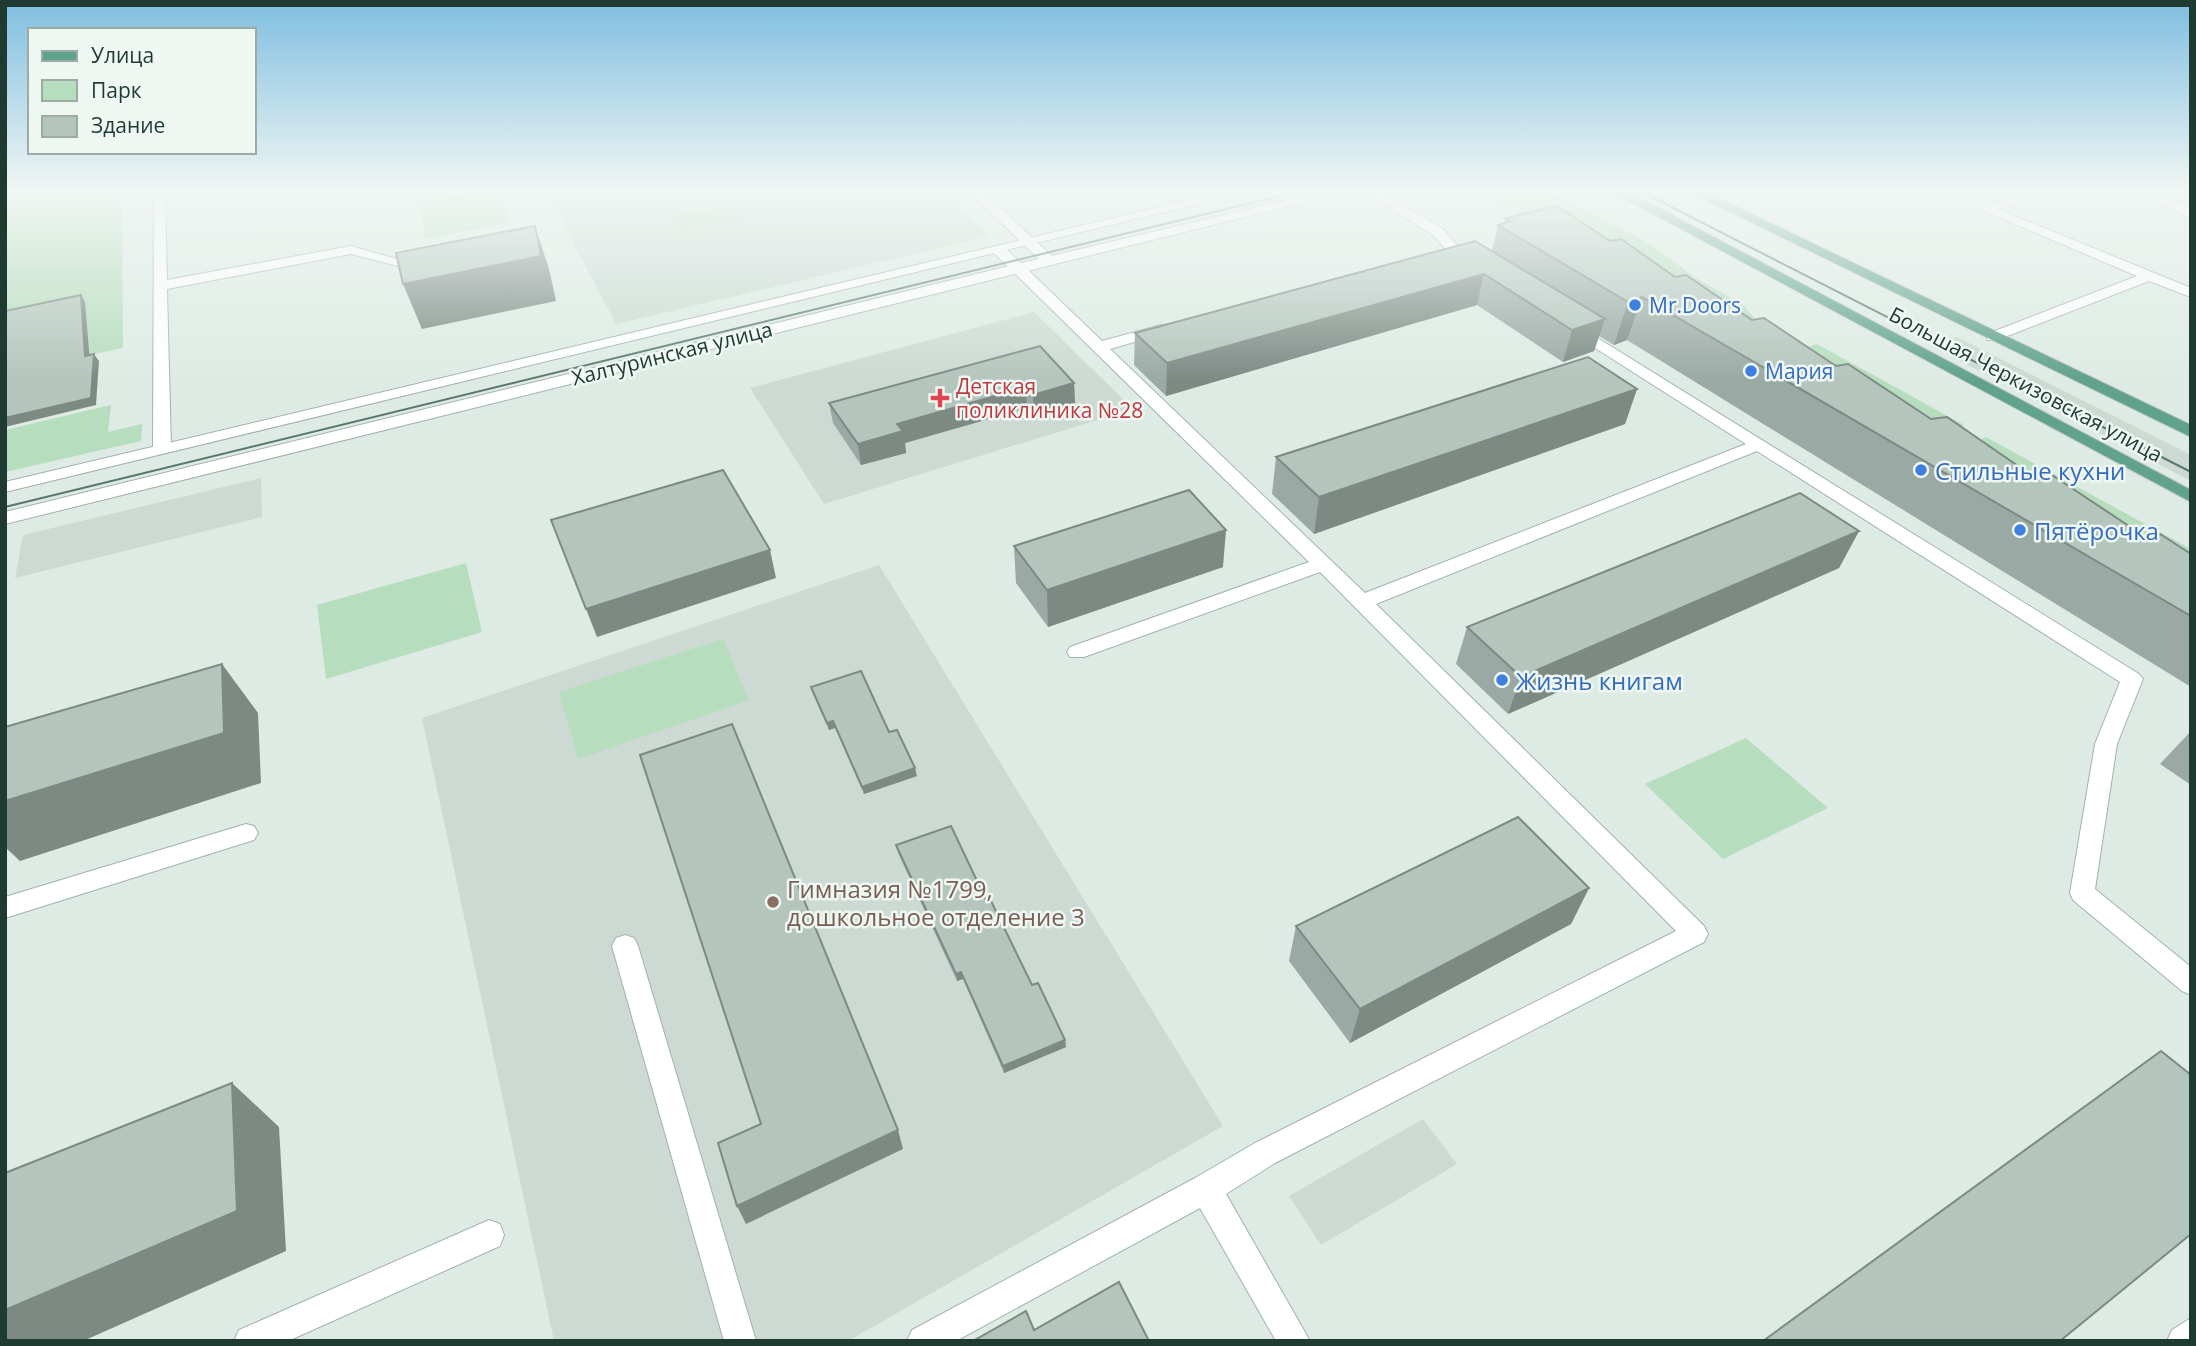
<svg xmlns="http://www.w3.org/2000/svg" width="2196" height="1346" font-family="'Open Sans',sans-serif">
	<rect width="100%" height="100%" fill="#deebe4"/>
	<g fill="#ccdad3">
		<path d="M547,192H944L990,236L616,324Z"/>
		<path d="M1034,312L1133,409L824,504L750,388Z"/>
		<path d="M1957,337L2191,455V481L1933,347Z"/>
		<path d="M261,478L262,517L15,578L23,535Z"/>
		<path d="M879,565L1223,1126L848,1341H554L422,718Z"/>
		<path d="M1423,1119L1457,1164L1321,1245L1289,1196Z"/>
	</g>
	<g fill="#b6ddbd">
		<path d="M5,192H127L122,199L123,348L5,373Z"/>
		<path d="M472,192H498L512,222L425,239L420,203Z"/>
		<path d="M1482,192H1552L1650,244L1696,278L1744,306L1775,343L1757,349Z"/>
		<path d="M737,205L743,219L682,229L676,215Z"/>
		<path d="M1817,344L1964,425L1921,443L1774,359Z"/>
		<path d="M111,405L108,432L142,424L141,441L5,472V430Z"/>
		<path d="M1986,437L2191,549V597L1943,456Z"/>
		<path d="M466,563L482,632L326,679L317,605Z"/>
		<path d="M723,639L749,700L578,759L559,692Z"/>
		<path d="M1746,738L1828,808L1723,859L1645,784Z"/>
	</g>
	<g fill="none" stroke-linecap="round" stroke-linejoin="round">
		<g stroke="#a1b3ab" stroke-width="2">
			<g id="service">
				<path d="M154,192L165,195L167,280L351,246L432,269L425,273L351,254L167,289L171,449L162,454L156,453L153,449Z"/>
				<path d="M969,192H983L1053,257V263H1043Z"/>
				<path d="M1365,192H1381L1443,229L1463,252L1481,265L1469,268L1453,258L1433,235Z"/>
				<path d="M2017,192H2034L2000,210L2191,288V297L2149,281L1997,340H1987V334L2137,276L1982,210Z"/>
				<path d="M2144,192H2160L2191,209V219Z"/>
				<path d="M994,247H1004L1102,341L1161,325L1166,327V333L1110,349L1365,593L1746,444L1570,332V326L1575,324L2139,674L2143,679L2117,744L2095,889L2191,967V995L2182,991L2073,900L2070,893L2095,744L2120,682L1757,451L1376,604L1704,926L1708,934L1704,942L1275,1163L1226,1194L1310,1341H1276L1200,1208L956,1341H907L912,1330L1195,1178L1255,1143L1676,931L1320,572L1084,657H1070L1067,652L1070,647L1309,562L994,253Z"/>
				<path d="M246,824L254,826L258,833L254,840L5,918V897Z"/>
				<path d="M625,935L634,938L638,946L756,1341H724L612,946L616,938Z"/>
				<path d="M489,1220L500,1224L504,1235L500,1246L288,1341H234L239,1330Z"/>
				<path d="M2191,1318V1341H2167L2172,1330Z"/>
			</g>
		</g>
		<g stroke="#a1b3ab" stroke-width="2">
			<g id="tertiary">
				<path d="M1223,192H1247L5,492V482Z"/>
				<path d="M1322,192H1346L5,524V512L1017,264Z"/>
			</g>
		</g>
		<g stroke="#c0c8c5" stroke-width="2">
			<g id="primary">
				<path d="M1612,192H1629L2191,490V502Z"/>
				<path d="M1689,192H1706L2191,425V437Z"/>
			</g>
		</g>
		<use href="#service" fill="#fff" fill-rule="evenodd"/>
		<use href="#tertiary" fill="#fff" fill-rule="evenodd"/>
		<use href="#primary" fill="#61a28c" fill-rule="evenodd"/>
		<g stroke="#59776c" stroke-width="2">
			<path d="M1642,192L2191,472"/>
			<path d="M5,507L1296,192"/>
		</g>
	</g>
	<g fill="#9aa9a3">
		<path d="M2184,192H2191V197Z"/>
		<path d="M1505,218L1610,241L2034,477L2144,536L2191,554V687L1627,340L1614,345L1599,336L1594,351L1563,362L1477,305L1166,396L1134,365L1135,333L1492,251L1498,225L1504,223Z"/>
		<path d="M1074,383L1075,403L1034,415L1027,408L905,443L906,453L861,465L833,423L829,403Z"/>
		<path d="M1637,389L1625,424L1314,534L1272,494L1276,457Z"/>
		<path d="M1859,531L1839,568L1508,714L1456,664L1467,627Z"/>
		<path d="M1014,546L1223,567L1048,627L1016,583Z"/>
		<path d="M811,687L889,732L917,776L864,794L835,728L829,730L813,694Z"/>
		<path d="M2191,731V785L2160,764Z"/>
		<path d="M896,845L987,902L1032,985L1065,1040L1066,1047L1004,1073L963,979L957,981L898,853Z"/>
		<path d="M1589,888L1571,924L1350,1043L1289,961L1296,926Z"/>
	</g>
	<g fill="#7d8a84">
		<path d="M535,226L549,269L556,301L422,329L403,284Z"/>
		<path d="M1484,274L1477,305L1166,396L1167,363Z"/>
		<path d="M81,295L85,302L90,363L85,356Z"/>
		<path d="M1642,297L1627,340L1614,345L1628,302Z"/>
		<path d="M1605,319L1594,351L1563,362L1572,330Z"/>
		<path d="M94,354L99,361L96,405L5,427V418Z"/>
		<path d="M1074,383L1075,403L1034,415L1033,395Z"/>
		<path d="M1026,387L1027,408L905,443L906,453L861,465L858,444L897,424Z"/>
		<path d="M1637,389L1625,424L1314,534L1319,497Z"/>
		<path d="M1226,530L1223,567L1048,627L1047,590Z"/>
		<path d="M1859,531L1839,568L1508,714L1521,677Z"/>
		<path d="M770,550L776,578L597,637L586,609Z"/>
		<path d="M222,664L258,713L261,783L20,861L5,847V801Z"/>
		<path d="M833,721L835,728L829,730L827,723Z"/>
		<path d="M915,768L917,776L864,794L862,787Z"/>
		<path d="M1589,888L1571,924L1350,1043L1360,1009Z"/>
		<path d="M961,972L963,979L957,981L956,974Z"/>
		<path d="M1065,1040L1066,1047L1004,1073L1003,1066Z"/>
		<path d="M232,1083L279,1127L286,1251L83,1341H5V1310Z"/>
		<path d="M898,1130L903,1149L746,1224L737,1206Z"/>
	</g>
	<g fill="#b3c5bd" stroke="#7d8a84" stroke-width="2">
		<path d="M1557,206L1610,241L1621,239L1675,277L1686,275L1752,320L1764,318L1836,366L1848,364L1931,419L1947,417L2034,477L2049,473L2144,536L2160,534L2191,554V616L1642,297L1628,302L1498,225L1511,221L1505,218Z"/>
		<path d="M535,226L541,256L403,284L396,253Z"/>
		<path d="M1475,241L1605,319L1572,330L1484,274L1167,363L1135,333Z"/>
		<path d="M81,295L85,356L94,354L91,398L5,418V311Z"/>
		<path d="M1040,346L1074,383L1033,395L1026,387L897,424L903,431L858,444L829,403Z"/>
		<path d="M1588,357L1637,389L1319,497L1276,457Z"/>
		<path d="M723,470L770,550L586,609L551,520Z"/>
		<path d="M1189,490L1226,530L1047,590L1014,546Z"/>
		<path d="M1800,493L1859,531L1521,677L1467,627Z"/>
		<path d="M222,664L224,733L5,801V727Z"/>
		<path d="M861,671L889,732L897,730L915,768L862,787L833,721L827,723L811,687Z"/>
		<path d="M732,724L898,1130L737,1206L718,1143L761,1124L640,755Z"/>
		<path d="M1518,817L1589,888L1360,1009L1296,926Z"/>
		<path d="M951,826L987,902L991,901L1032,985L1038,983L1065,1040L1003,1066L961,972L956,974L896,845Z"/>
		<path d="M2161,1051L2191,1075V1234L2060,1341H1763Z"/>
		<path d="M232,1083L237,1211L5,1310V1173Z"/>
		<path d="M1119,1282L1149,1341H973L1026,1311L1034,1330Z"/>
	</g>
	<linearGradient id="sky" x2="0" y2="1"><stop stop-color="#7fbee0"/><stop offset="0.5" stop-color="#f0f6f3"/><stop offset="1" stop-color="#f0f6f3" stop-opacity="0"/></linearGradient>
	<rect width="2196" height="381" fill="url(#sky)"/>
	<g fill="#3f7fe0" stroke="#eff7f2" stroke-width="2.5">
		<circle cx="1635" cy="305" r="7"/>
		<circle cx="1751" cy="371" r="7"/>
		<circle cx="1921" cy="470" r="7"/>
		<circle cx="2020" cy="530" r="7"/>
		<circle cx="1502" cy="680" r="7"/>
	</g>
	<path fill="#e0444e" stroke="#eff7f2" stroke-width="2.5" d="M936.5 387.5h7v7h7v7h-7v7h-7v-7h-7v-7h7z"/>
	<circle fill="#8d6e63" stroke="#eff7f2" stroke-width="2.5" cx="773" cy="902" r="7"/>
	<g text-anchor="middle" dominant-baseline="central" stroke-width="5" stroke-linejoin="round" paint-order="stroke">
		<g font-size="21" fill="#366cbe" stroke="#eff7f2" text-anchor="start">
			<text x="1649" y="305">Mr.Doors</text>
			<text x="1765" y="371">Мария</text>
		</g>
		<g font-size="21" fill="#1f3b31" stroke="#eff7f2">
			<text transform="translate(672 353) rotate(-14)">Халтуринская улица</text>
			<text transform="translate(2026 384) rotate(28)">Большая Черкизовская улица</text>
		</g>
		<g font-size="21" fill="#be3a42" stroke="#eff7f2" text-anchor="start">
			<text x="956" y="386">Детская<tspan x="956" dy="24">поликлиника №28</tspan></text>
		</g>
		<g font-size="24" fill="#366cbe" stroke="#eff7f2" text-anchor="start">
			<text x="1935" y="470">Стильные кухни</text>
			<text x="2034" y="530">Пятёрочка</text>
			<text x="1516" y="680">Жизнь книгам</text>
		</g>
		<g font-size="24" fill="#785e54" stroke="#eff7f2" text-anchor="start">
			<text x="787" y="888">Гимназия №1799,<tspan x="787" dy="28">дошкольное отделение 3</tspan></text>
		</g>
	</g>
	<rect width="2196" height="1346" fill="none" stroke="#1f3b31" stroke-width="14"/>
	<rect x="28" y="28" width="228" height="126" fill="#eff7f2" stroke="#9caca5" stroke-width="2"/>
	<rect x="42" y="51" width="35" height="10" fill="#61a28c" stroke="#9caca5" stroke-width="2"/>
	<text x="91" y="63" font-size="21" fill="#1f3b31">Улица</text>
	<rect x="42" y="80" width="35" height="21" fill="#b6ddbd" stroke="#9caca5" stroke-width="2"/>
	<text x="91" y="98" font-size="21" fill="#1f3b31">Парк</text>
	<rect x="42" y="116" width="35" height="21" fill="#b3c5bd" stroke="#9caca5" stroke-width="2"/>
	<text x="91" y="133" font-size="21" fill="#1f3b31">Здание</text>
</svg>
